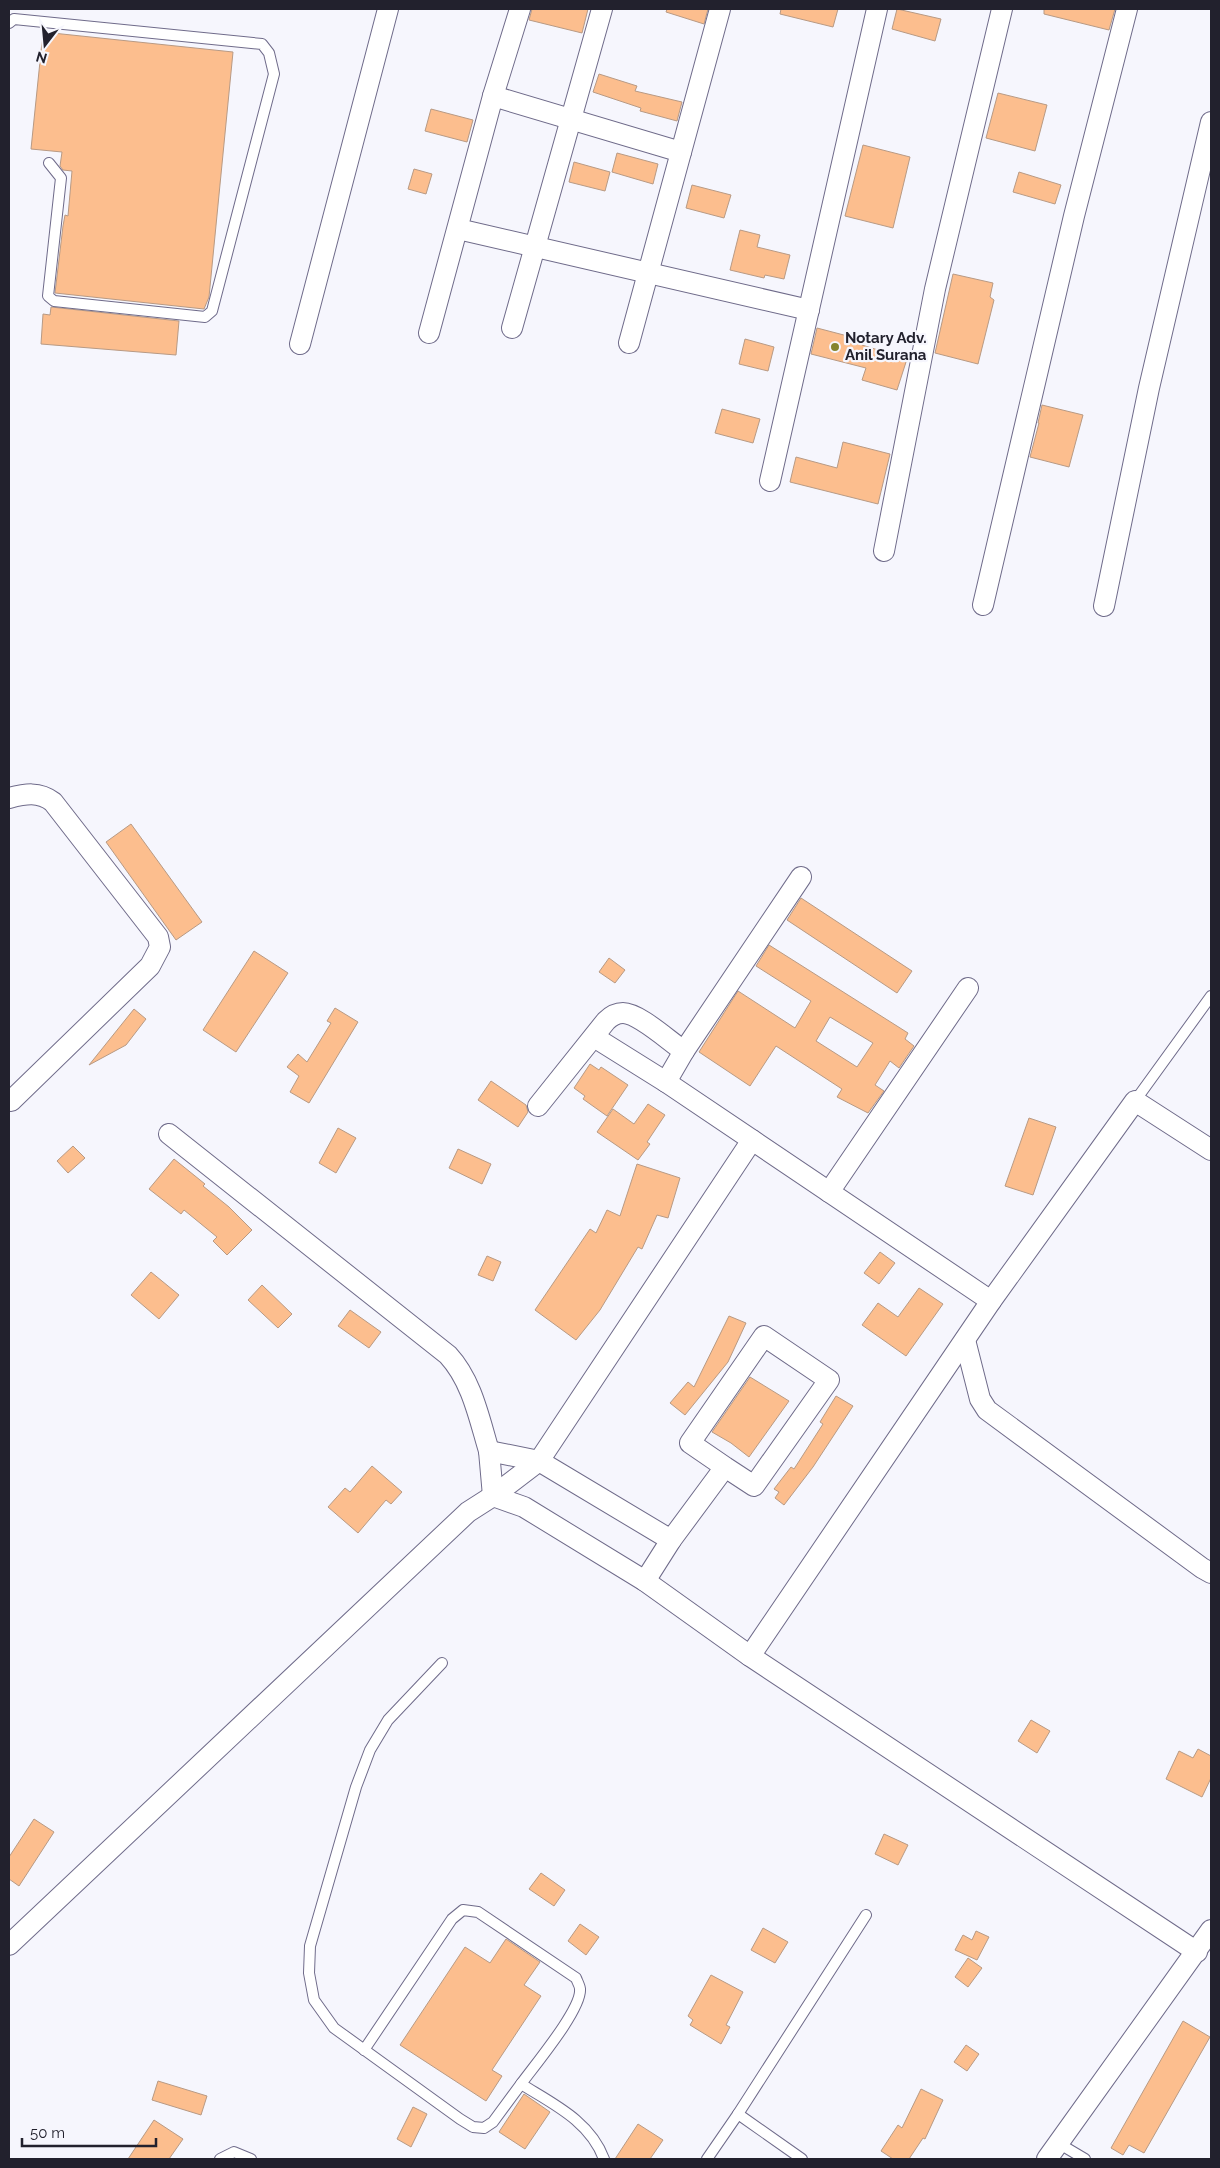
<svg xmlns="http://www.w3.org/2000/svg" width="1220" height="2168" font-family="Raleway,sans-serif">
	<rect width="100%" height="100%" fill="#f6f6fd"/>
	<g fill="#fcbe8e" stroke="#b89a84" fill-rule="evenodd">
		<path d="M532,9H588L582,33L529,20Z"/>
		<path d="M667,9H708L704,24L666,12Z"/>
		<path d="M781,9H838L833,27L780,14Z"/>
		<path d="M897,9L941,19L935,41L892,29Z"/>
		<path d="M1044,9H1115L1109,30L1044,14Z"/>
		<path d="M43,32L233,52L209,297L204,309L55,293L63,226L65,215L68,216L72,171L63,170L60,166L62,152L31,149Z"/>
		<path d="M599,74L637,86L635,91L682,102L677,121L640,111L641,108L593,92Z"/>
		<path d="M998,93L1047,105L1035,151L986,138Z"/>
		<path d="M431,109L473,120L467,142L425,131Z"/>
		<path d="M863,145L910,157L893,228L845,216Z"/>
		<path d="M617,153L658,164L653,184L612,172Z"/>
		<path d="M574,162L610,172L605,191L569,182Z"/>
		<path d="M414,169L432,174L426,194L408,189Z"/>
		<path d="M1019,172L1061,185L1055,204L1013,192Z"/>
		<path d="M692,185L731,195L724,218L686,208Z"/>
		<path d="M740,230L760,235L757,247L790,255L784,279L765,275L764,278L730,270Z"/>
		<path d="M953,274L993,283L990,297L994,300L978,364L935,353Z"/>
		<path d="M51,307L179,321L176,355L41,344L43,314L50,315Z"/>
		<path d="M817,328L863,340L862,345L907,359L897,390L862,380L866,368L811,354Z"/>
		<path d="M745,339L774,347L768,371L739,364Z"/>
		<path d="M1042,405L1083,415L1069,467L1030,457L1039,423H1038Z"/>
		<path d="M722,409L760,419L753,443L715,433Z"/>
		<path d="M843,442L890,454L878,504L790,482L796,457L837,468Z"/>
		<path d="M131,824L202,922L176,940L106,842Z"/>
		<path d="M801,898L912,971L897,993L787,920Z"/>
		<path d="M769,945L908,1033L905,1039L914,1046L899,1068L890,1061L875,1085L884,1091L868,1113L837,1097L842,1089L776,1046L750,1086L699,1052L738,991L795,1028L811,1001L756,966ZM830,1017L873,1043L857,1067L816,1041Z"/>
		<path d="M254,951L288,973L236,1052L203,1030Z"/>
		<path d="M609,958L625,970L615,983L599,972Z"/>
		<path d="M335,1008L358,1022L309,1103L290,1092L299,1076L287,1067L298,1054L307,1062L331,1023L327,1021Z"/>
		<path d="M134,1009L146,1019L126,1045L89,1065Z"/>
		<path d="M590,1064L599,1070L601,1067L628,1085L607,1116L583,1099L585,1096L574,1088Z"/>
		<path d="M491,1081L526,1105L528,1112L518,1127L478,1100Z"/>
		<path d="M648,1104L665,1115L647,1142L650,1144L638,1160L597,1132L613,1109L634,1124Z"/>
		<path d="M1029,1118L1056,1127L1033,1195L1005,1186Z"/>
		<path d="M338,1128L356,1138L336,1173L319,1163Z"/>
		<path d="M73,1146L85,1158L68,1173L57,1161Z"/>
		<path d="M458,1149L491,1164L482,1184L449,1168Z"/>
		<path d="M174,1159L205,1184L203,1186L229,1207L252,1230L227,1255L213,1241L217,1237L184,1210L181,1214L149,1189Z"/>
		<path d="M637,1164L680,1178L668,1218L657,1215L642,1249L638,1247L600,1310L576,1340L535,1310L590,1229L596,1233L607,1210L620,1216Z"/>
		<path d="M880,1252L895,1263L879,1284L864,1273Z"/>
		<path d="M487,1256L501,1262L493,1281L478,1275Z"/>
		<path d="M151,1272L179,1295L159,1319L131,1295Z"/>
		<path d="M262,1285L292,1314L278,1328L248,1300Z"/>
		<path d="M919,1288L943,1304L906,1356L862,1325L878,1303L898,1317Z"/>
		<path d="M350,1310L381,1332L369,1348L338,1326Z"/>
		<path d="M729,1316L746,1323L728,1362L685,1415L670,1403L688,1382L694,1387Z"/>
		<path d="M750,1377L789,1401L749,1457L731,1443L712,1432Z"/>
		<path d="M836,1396L853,1406L813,1467L784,1505L775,1498L779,1492L774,1489L791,1467L794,1469L823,1424L820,1422Z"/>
		<path d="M372,1466L402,1492L391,1504L386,1500L358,1533L328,1507L345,1488L350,1492Z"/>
		<path d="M1031,1720L1050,1731L1037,1753L1018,1741Z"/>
		<path d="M1198,1749L1211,1756V1778L1202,1797L1166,1779L1179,1751L1193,1758Z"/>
		<path d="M34,1819L54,1832L19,1886L9,1879V1857Z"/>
		<path d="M884,1834L908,1845L898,1865L875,1854Z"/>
		<path d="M541,1873L565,1890L554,1906L529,1889Z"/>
		<path d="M580,1924L599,1937L586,1955L568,1941Z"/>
		<path d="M763,1928L788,1942L775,1963L751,1950Z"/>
		<path d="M976,1931L989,1937L977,1960L955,1950L963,1935L972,1940Z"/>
		<path d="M506,1939L540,1962L524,1985L541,1996L492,2070L502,2076L486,2101L400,2045L465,1947L490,1963Z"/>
		<path d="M968,1958L982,1968L968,1987L955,1977Z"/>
		<path d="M711,1975L743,1992L726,2025L730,2027L721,2044L690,2025L693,2020L688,2016Z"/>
		<path d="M1183,2021L1210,2037L1144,2153L1129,2145L1123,2155L1111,2148Z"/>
		<path d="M966,2045L979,2054L967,2071L954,2062Z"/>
		<path d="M158,2081L207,2096L201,2115L152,2100Z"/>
		<path d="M921,2089L943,2100L925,2139L923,2138L909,2159H893L881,2151L898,2125L902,2128Z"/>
		<path d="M524,2094L550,2112L525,2149L499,2132Z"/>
		<path d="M413,2107L427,2114L411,2147L397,2139Z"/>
		<path d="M154,2120L183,2139L169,2159H128Z"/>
		<path d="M638,2124L663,2140L650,2159H615Z"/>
	</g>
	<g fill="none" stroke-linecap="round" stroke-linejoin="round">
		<g stroke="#6f6b8a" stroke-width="12">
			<g id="lane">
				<path d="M9,23L14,19L262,44L269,53L274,74L212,311L205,317L54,301L48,296L61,178L49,163"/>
				<path d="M1135,1101L1211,996"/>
				<path d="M442,1663L388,1720L370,1750L356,1787L310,1946L309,1973L314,2000L334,2028L460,2119L473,2127L484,2128L493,2122L521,2084C553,2104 590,2121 604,2159"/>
				<path d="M364,2050L452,1919L463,1910L478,1912L576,1978C577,1981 580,1986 580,1989C582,2009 534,2066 521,2084"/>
				<path d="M738,2114L802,2159"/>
				<path d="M1058,2143L1085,2159"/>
				<path d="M220,2159L234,2152L251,2159"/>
				<path d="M707,2159L738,2114L866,1915"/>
			</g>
		</g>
		<g stroke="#6f6b8a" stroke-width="22">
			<g id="street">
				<path d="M493,96L681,152"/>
				<path d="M458,229L809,310"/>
				<path d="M512,328L602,9"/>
				<path d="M429,333L493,96L520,9"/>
				<path d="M629,343L720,9"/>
				<path d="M300,344L388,9"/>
				<path d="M770,481L877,9"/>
				<path d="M884,551L935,289L1002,9"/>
				<path d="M983,605L1074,216L1127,9"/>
				<path d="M1104,606L1149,388L1211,122"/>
				<path d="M9,798C25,794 39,791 53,802L158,937L160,947L150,966L11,1101"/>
				<path d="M594,1037L666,1082L991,1301"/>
				<path d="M666,1082L684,1051L801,877"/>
				<path d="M538,1106L606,1021C611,1016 616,1013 623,1013C639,1013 670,1042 684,1051"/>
				<path d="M169,1134L448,1355C472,1381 479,1418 489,1451"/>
				<path d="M829,1192L968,988"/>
				<path d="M965,1340L980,1399L987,1410L1202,1568L1211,1573"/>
				<path d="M493,1496L489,1451L539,1461L671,1540L725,1467L754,1486L829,1380L764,1336L690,1443L725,1467"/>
				<path d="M493,1496L539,1461L752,1140"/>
				<path d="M645,1581L671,1540"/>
				<path d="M750,1656L991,1301L1135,1101L1211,1150"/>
				<path d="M9,1945L468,1512L493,1496L524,1507L645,1581L750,1656L1197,1952"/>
				<path d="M1047,2159L1211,1930"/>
			</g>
		</g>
		<use href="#lane" stroke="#fff" stroke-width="10"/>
		<use href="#street" stroke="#fff" stroke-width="20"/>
	</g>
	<circle fill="#85842e" stroke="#f6f6fd" stroke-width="2" cx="835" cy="347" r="5"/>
	<g text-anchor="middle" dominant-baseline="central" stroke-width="4.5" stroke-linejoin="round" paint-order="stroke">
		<g font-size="15" font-weight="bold" fill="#22212d" stroke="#f6f6fd" text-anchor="start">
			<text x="845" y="338">Notary Adv.<tspan x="845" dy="17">Anil Surana</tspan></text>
		</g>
	</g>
	<rect width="1220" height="2168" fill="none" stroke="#22212d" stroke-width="20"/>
	<g transform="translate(45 45) rotate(196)" stroke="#f6f6fd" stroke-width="4" paint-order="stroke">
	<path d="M0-4L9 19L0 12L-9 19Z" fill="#22212d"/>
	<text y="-8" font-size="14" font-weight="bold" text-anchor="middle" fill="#22212d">N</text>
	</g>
	<path d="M22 2138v8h134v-8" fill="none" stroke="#22212d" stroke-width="2.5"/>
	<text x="30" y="2138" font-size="15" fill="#22212d" stroke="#f6f6fd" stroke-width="4" paint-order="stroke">50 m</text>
</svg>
